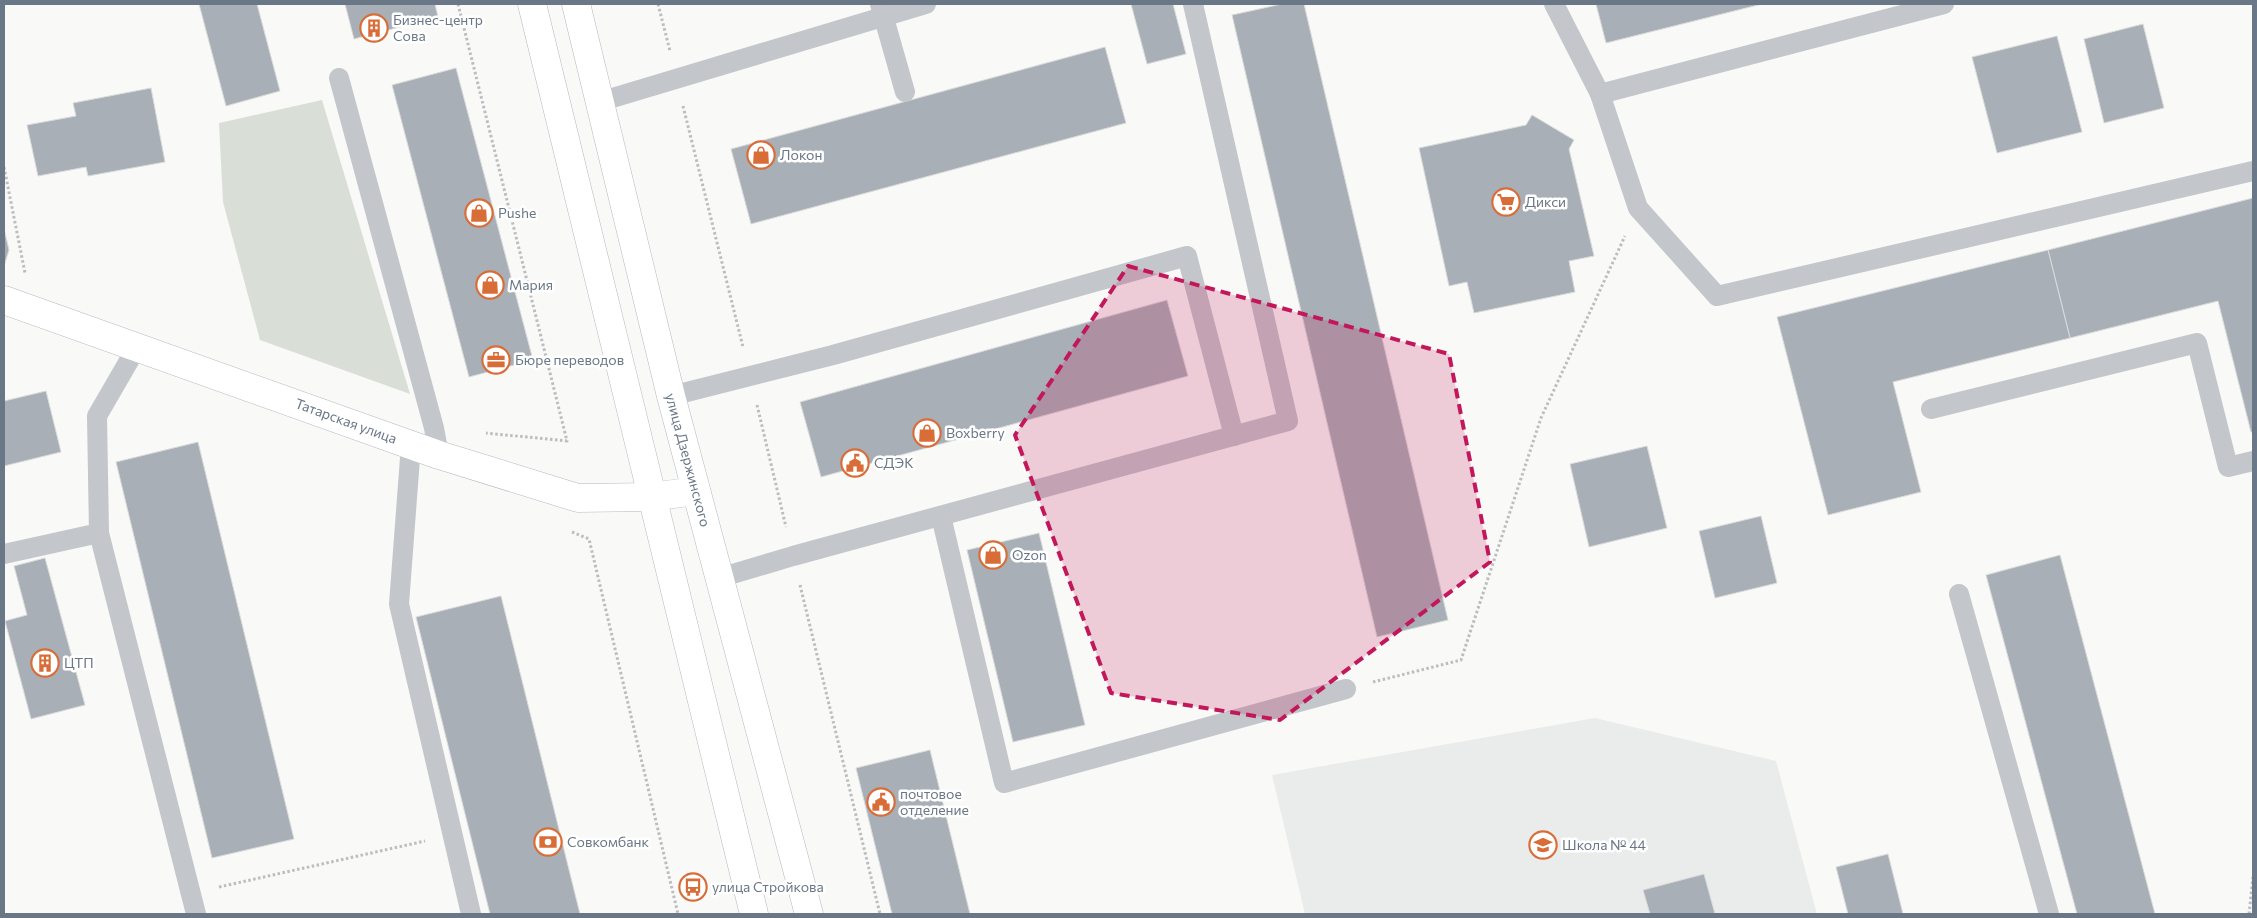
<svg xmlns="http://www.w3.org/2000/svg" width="2257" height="918" viewBox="0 0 2257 918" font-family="Commissioner,sans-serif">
<rect width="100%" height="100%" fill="#f9f9f7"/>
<polygon fill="#eaebeb" points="1595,718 1776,761 1817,914 1305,914 1272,775"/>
<polygon fill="#d9ded7" points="322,100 410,394 260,340 223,202 219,123"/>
<g fill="#a8afb6" stroke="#dbdbda">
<polygon points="199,4 257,4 280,91 226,106"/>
<polygon points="345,4 435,4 438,17 354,39"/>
<polygon points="1131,4 1173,4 1186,54 1147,64"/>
<polygon points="1282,4 1304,4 1448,620 1377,637 1232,15"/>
<polygon points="1596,4 1762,4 1606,43"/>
<polygon points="2143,24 2164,108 2104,123 2084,39"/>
<polygon points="2057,36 2082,132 1997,153 1972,57"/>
<polygon points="1105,47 1126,123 751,224 731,149"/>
<polygon points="456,68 533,360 469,377 392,85"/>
<polygon points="151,88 165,162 88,176 86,167 38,176 27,125 76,116 73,103"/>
<polygon points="1532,115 1574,140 1569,149 1594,256 1569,261 1575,292 1474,313 1467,282 1449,286 1419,148 1526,125"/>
<polygon points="2253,198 2253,432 2251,432 2218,301 2070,338 2048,250"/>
<polygon points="4,229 9,250 4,266"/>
<polygon points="2048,250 2070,338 1893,382 1921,492 1828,515 1777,317"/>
<polygon points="1167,300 1188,376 821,477 800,402"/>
<polygon points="46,391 61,452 4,466 4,401"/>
<polygon points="198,442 294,839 212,858 116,462"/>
<polygon points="1647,446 1667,528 1589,547 1570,464"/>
<polygon points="1761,516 1777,583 1715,598 1699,531"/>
<polygon points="1039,533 1085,725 1013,742 967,550"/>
<polygon points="2060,555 2155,914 2077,914 1986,575"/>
<polygon points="45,558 85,705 31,719 5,621 27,615 14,566"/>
<polygon points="501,596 580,914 490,914 416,617"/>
<polygon points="930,750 970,914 892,914 856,768"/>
<polygon points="1888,854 1903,914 1848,914 1836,867"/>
<polygon points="1704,874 1715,914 1650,914 1643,890"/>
</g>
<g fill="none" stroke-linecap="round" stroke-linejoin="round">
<g stroke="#b5babf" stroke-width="29">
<g id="secondary">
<polyline points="532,4 754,914"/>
<polyline points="576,4 671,396 809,914"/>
<polyline points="4,300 439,455 578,498 651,497 696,491"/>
</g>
</g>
<g stroke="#bbbdc0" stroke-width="3" stroke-dasharray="2.5 2.5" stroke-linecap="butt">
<polyline points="458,4 567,441 486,433"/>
<polyline points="658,4 670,51"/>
<polyline points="683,106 743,347"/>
<polyline points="4,167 25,273"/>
<polyline points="757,405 786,527"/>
<polyline points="572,532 589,539 678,914"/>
<polyline points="800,585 880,914"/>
<polyline points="1373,682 1461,660 1541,418 1625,236"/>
<polyline points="219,887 425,841"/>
<polyline points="2249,914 2253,877"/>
</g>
<g stroke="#c3c6ca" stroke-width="20">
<polyline points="880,4 905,92"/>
<polyline points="1554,4 1600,94 1638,208 1717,296 2253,171"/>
<polyline points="339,78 434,428 439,455"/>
<polyline points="1600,94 1944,4"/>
<polyline points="599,102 926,4"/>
<polyline points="671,396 833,355 1187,256 1234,436"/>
<polyline points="1931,409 2197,343 2228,467 2253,461"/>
<polyline points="411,445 399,604 471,914"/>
<polyline points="941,516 1004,783 1346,689"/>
<polyline points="99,533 196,914"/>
<polyline points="4,554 99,533 97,416 137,347"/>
<polyline points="719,578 793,556 1288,421 1193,4"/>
<polyline points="1959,594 2049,914"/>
</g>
<use href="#secondary" stroke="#fff" stroke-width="28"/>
</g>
<path fill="#c2185b" fill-opacity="0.2" stroke="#c2185b" stroke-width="4" stroke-dasharray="10 6" stroke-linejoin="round" d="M1128 266 1449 354 1490 562 1280 720 1111 693 1015 435Z"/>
<defs>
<g id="building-ring" transform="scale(1.4375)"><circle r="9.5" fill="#fff" stroke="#d96d38" stroke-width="1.5"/><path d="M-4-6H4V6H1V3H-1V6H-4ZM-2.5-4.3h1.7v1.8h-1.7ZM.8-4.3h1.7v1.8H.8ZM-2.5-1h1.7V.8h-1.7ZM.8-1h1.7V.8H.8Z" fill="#d96d38"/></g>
<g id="shop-ring" transform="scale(1.4375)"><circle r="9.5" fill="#fff" stroke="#d96d38" stroke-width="1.5"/><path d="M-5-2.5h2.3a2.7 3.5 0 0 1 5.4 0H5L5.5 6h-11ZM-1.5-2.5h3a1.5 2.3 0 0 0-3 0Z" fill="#d96d38"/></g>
<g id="supermarket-ring" transform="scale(1.4375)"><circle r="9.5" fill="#fff" stroke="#d96d38" stroke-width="1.5"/><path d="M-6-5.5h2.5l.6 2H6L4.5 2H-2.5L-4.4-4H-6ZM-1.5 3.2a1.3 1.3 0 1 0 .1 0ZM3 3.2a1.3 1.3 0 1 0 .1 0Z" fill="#d96d38"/></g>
<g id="office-ring" transform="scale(1.4375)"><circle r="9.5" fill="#fff" stroke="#d96d38" stroke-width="1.5"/><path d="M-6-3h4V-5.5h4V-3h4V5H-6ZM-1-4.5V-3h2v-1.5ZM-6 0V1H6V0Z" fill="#d96d38"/></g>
<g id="civic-ring" transform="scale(1.4375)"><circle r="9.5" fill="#fff" stroke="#d96d38" stroke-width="1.5"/><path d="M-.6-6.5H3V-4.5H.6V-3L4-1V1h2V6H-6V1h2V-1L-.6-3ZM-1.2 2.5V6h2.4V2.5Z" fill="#d96d38"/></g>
<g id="bank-ring" transform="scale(1.4375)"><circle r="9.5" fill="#fff" stroke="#d96d38" stroke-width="1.5"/><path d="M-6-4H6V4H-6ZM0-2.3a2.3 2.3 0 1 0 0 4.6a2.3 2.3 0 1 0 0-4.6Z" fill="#d96d38"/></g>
<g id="school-ring" transform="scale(1.4375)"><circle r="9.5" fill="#fff" stroke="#d96d38" stroke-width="1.5"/><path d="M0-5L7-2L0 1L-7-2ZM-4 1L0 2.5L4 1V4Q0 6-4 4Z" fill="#d96d38"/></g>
<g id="bus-ring" transform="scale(1.4375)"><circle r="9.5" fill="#fff" stroke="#d96d38" stroke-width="1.5"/><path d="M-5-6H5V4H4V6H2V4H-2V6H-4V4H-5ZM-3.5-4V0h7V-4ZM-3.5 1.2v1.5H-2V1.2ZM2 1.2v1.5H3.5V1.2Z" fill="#d96d38"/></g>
</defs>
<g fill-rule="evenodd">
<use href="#building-ring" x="374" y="28"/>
<use href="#shop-ring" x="761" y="155"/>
<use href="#supermarket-ring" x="1506" y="202"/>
<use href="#shop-ring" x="479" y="213"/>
<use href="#shop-ring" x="490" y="285"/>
<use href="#office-ring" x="496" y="360"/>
<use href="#shop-ring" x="927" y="433"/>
<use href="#civic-ring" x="855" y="463"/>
<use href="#shop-ring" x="993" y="555"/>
<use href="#building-ring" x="45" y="663"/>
<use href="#civic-ring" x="881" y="802"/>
<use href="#bank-ring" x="548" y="842"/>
<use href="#school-ring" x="1543" y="845"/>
<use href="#bus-ring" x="693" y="887"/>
</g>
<g text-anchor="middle" stroke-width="5" stroke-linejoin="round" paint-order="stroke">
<g font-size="14" fill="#6a7786" stroke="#fff" text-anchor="start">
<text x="393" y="25">Бизнес-центр<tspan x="393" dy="16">Сова</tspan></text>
<text x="780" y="160">Локон</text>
<text x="1525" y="207">Дикси</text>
<text x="498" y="218">Pushe</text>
<text x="509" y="290">Мария</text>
<text x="515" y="365">Бюре переводов</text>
<text x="946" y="438">Boxberry</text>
<text x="874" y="468">СДЭК</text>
<text x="1012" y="560">Ozon</text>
<text x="64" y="668">ЦТП</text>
<text x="900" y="799">почтовое<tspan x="900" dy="16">отделение</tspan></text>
<text x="567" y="847">Совкомбанк</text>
<text x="1562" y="850">Школа № 44</text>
<text x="712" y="892">улица Стройкова</text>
</g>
<g font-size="14" fill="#6a7786" stroke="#fff">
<text transform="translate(346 421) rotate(20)" y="5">Татарская улица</text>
<text transform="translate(688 460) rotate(75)" y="5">улица Дзержинского</text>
</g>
</g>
<rect width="2257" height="918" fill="none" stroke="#6a7786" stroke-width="10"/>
</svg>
